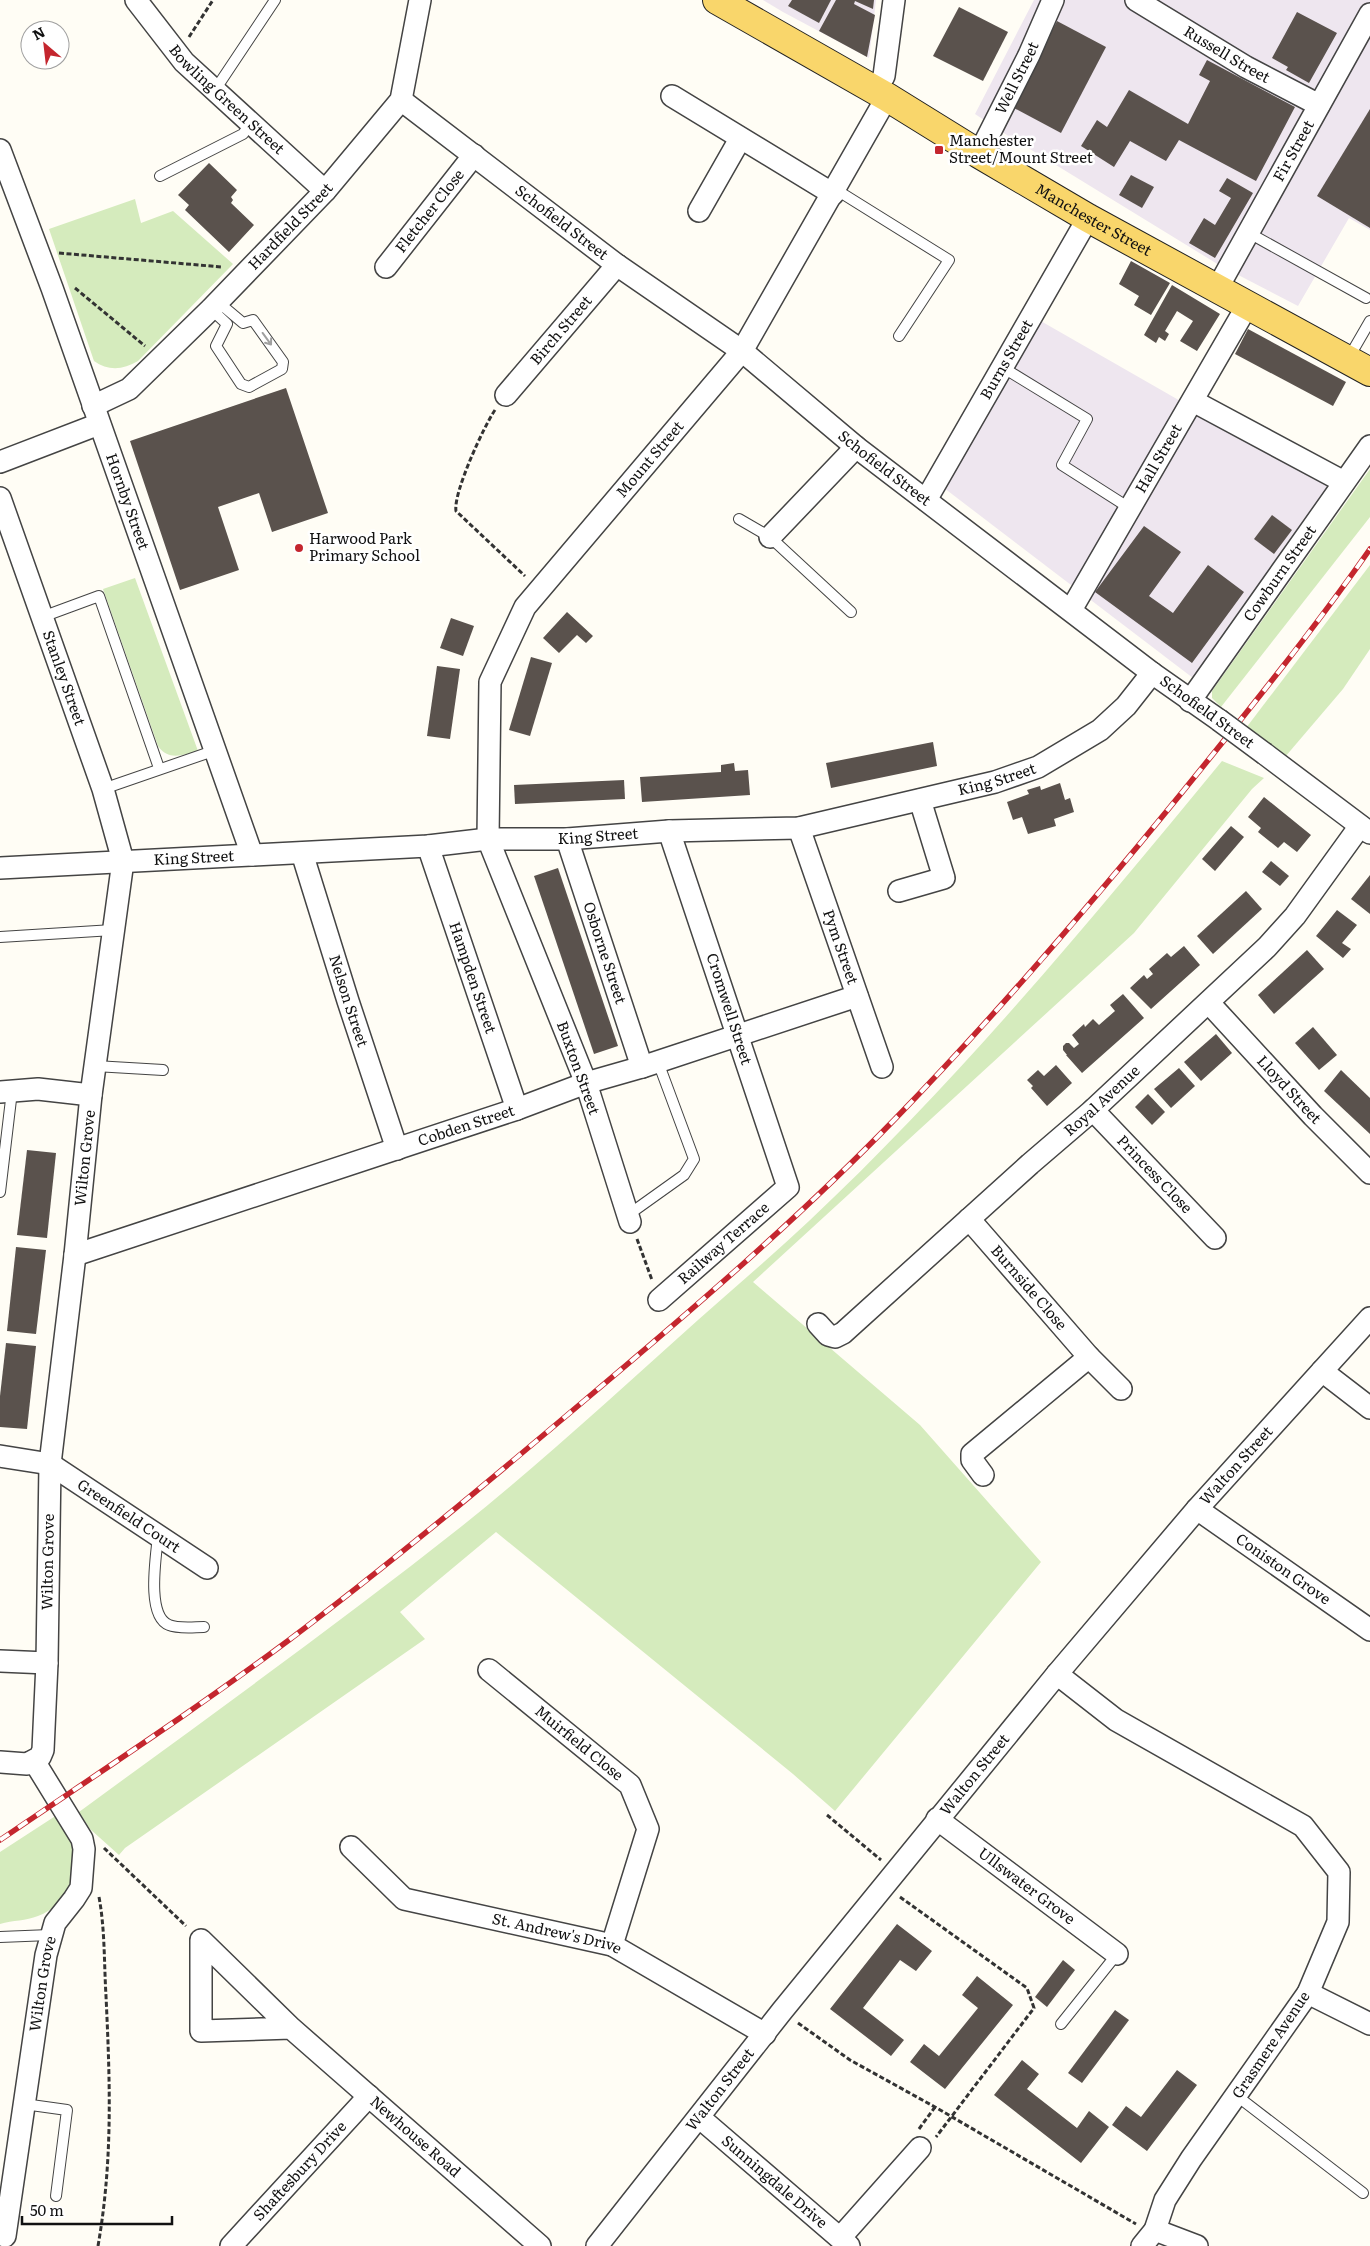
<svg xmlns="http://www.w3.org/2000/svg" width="1370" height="2246" viewBox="0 0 1370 2246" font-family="Literata,serif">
<rect width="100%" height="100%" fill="#fffdf5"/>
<g fill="#eee6ef">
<polygon points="763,0 876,0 869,58 783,12"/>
<polygon points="1034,0 1370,0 1370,230 1349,218 1298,306 1219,265 1002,132 975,114"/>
<polygon points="1039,320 1334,489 1193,678 944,488"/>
</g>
<g fill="#d5ebbd">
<path d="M135 199 141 223 173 211 233 264 138 361C123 370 108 371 94 361L49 229Z"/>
<polygon points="1370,469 1370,517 1221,707 1212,698 1212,691"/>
<polygon points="1370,565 1370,649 1343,689 1285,757 1246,728"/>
<path d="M135 578 198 751C183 755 168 761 158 746L103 589Z"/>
<path d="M1222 761 1264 778 1252 789 1134 933 753 1282 920 1425 1041 1562 835 1811 793 1774 496 1532 400 1612 425 1639 125 1848 119 1855 90 1829 79 1812C207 1718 337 1625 462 1526 543 1461 620 1390 698 1320 735 1287 773 1255 809 1221 960 1079 1091 920 1222 761Z"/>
<path d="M57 1815C61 1822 68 1830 71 1838 82 1867 68 1905 38 1916 26 1921 13 1920 0 1924V1852Z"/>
</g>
<g fill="#5a524d">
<polygon points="792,0 831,0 819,23 788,6"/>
<polygon points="836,0 874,0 873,9 855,1 854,4 875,15 867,57 819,31"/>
<polygon points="959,7 1008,32 983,81 933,56"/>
<polygon points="1297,12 1337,33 1309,83 1286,70 1288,67 1272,58"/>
<polygon points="1057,21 1106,47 1061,133 1012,107"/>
<polygon points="1207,60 1295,107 1256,181 1179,140 1166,161 1130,141 1114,167 1081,146 1097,120 1107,127 1129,90 1188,124 1210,81 1199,75"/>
<polygon points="1370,109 1370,228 1317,196"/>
<polygon points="209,163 237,190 231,197 233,200 231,203 254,225 229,252 185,210 189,205 178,195"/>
<polygon points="1131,175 1154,187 1142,208 1119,195"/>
<polygon points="1227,178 1253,193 1215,258 1189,243 1204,218 1215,225 1231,198 1219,191"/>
<polygon points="1131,261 1170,283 1151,315 1134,305 1139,296 1119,284"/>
<polygon points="1172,285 1220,314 1197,351 1180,341 1193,321 1177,311 1165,331 1169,334 1165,341 1159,337 1156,343 1144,335"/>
<polygon points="1248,329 1346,382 1333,406 1235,354"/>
<polygon points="286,388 328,513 272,532 259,493 218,507 239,570 180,590 130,441"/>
<polygon points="1272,515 1292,530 1274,554 1254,539"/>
<polygon points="1144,526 1181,552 1149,596 1173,613 1208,565 1244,592 1192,663 1095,592"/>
<polygon points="567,612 593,636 586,643 577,635 559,653 543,638"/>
<polygon points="451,618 474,626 463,656 440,648"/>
<polygon points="531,657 552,663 530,736 509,730"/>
<polygon points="437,666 460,669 450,739 427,736"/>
<polygon points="933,742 937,766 831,788 826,763"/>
<polygon points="734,763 735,771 748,770 750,795 642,802 640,777 721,772 721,765"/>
<polygon points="624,780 625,799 515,804 514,785"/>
<polygon points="1060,783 1065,800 1070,798 1074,812 1054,819 1056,826 1028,834 1022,817 1013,820 1007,802 1029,794 1027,790 1040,786 1041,790"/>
<polygon points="1264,797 1311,835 1297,852 1284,842 1278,848 1258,832 1261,828 1248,817"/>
<polygon points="1231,826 1244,837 1215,871 1202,859"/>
<polygon points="1271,861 1289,876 1280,886 1262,872"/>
<polygon points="558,868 618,1046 594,1054 534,876"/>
<polygon points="1370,875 1370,914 1351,899"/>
<polygon points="1246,891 1262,909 1213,954 1197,936"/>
<polygon points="1337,910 1357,925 1342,943 1351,949 1343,958 1316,936"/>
<polygon points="1184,946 1200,965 1151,1009 1130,988 1144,975 1147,979 1153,974 1149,969 1167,953 1171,957"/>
<polygon points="1307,950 1324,969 1274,1014 1258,995"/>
<polygon points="1123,994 1144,1018 1082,1073 1066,1055 1067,1055 1063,1050 1063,1046 1066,1043 1069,1043 1074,1048 1079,1044 1072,1035 1084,1024 1085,1027 1093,1019 1099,1025 1115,1011 1110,1005"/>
<polygon points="1313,1027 1337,1055 1319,1070 1295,1043"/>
<polygon points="1216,1034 1232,1053 1201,1081 1184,1062"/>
<polygon points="1056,1065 1072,1083 1047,1106 1031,1088 1033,1086 1027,1080 1038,1070 1044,1076"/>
<polygon points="1179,1068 1195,1086 1171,1108 1154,1089"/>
<polygon points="1341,1070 1370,1098 1370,1134 1324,1091"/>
<polygon points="1148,1094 1165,1112 1152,1125 1135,1107"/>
<polygon points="27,1150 56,1153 47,1238 17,1235"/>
<polygon points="16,1247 46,1250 36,1334 7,1331"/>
<polygon points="6,1343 36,1346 27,1429 0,1427 0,1396"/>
<polygon points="897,1924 932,1951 916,1971 900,1960 863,2008 904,2040 891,2056 830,2009"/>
<polygon points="1063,1960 1075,1970 1047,2007 1035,1997"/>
<polygon points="977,1976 1013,2005 945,2089 910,2062 924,2044 939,2056 978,2008 962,1995"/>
<polygon points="1115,2010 1129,2020 1082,2083 1068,2073"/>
<polygon points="1022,2060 1039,2074 1027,2089 1077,2128 1089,2111 1109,2127 1081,2163 994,2095"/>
<polygon points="1177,2070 1197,2085 1147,2151 1112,2125 1126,2106 1141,2117"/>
</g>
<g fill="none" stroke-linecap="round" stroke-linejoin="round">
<g stroke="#444" stroke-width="12">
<g id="lane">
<polyline points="215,90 275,0"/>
<polyline points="160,176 243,134 251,123"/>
<polyline points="835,189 949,260 899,336"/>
<polyline points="1249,233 1366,298"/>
<polyline points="211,309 227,324 216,346 241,384 249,387 282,369 283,362 253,320 243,323 218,302"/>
<polyline points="1348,359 1370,321"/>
<polyline points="1002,367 1087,419 1062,465 1131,509"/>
<polyline points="739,519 770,537 851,612"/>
<polyline points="42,617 99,596 159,768"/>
<polyline points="103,789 216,750"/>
<polyline points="0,937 113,930"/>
<polyline points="95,1066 163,1070"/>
<polyline points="0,1192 12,1091"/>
<polyline points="628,1215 684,1175 694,1159 658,1062"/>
<path d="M158 1536C156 1557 146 1616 169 1625 178 1629 194 1627 204 1627"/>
<polyline points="0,1937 50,1935"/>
<polyline points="1061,2024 1117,1954"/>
<polyline points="1237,2096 1363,2193"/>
<polyline points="24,2104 67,2110 56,2196"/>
</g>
</g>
<g stroke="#444" stroke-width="24">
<g id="street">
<path id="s1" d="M136 0 184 62 325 191"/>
<path id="s2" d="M1136 0 1246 67 1319 105"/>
<polyline points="875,90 884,76 894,0"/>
<polyline points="672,96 833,194"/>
<path id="s3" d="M401 100 617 265 742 351 856 447 1152 673 1219 720"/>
<path id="s4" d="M0 150 52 288 252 855"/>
<path id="s5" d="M979 154 1029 55 1053 0"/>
<polyline points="699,211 740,139"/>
<path id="s6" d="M386 267 474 155"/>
<path id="s7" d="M1217 289 1370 14"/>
<path id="s8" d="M506 395 617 265"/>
<polyline points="1193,401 1344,482"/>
<path id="s9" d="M93 406 129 389 211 309 325 191 401 100 420 0"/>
<polyline points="0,462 99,424"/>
<path id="s10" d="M0 498 103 789 123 861 91 1095 75 1255 50 1464 47 1663 43 1750 40 1757 27 1764 0 1762"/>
<path id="s11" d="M926 500 1088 218"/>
<polyline points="770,537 856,447"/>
<path id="s12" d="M1071 610 1247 306"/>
<path id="s13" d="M1190 701 1370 446"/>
<polyline points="1265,754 1370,833"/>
<path id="s14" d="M799 828 882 1067"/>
<path id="s15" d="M567 839 642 1067"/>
<path id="s16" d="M428 846 517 1109"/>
<path id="s17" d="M302 853 348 1001 397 1149"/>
<path id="s18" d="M0 868 428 846 488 839H567L669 831 799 828 995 782 1038 767 1100 730 1126 706 1152 673"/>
<polyline points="899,891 944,878 920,800"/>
<path id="s19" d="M1209 1003 1313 1116 1370 1173"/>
<polyline points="0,1092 38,1089 91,1095"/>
<path id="s20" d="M1093 1110 1215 1238"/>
<path id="s21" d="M969 1219 1089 1357 1121 1389"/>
<path id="s22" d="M630 1222 586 1083 488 839 490 682 525 607 742 351 887 97"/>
<path id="s23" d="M75 1255 517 1109 586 1083 642 1067 857 996"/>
<path id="s24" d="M659 1300 788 1187 669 831"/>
<path id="s25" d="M818 1324 828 1335 835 1337 843 1333 1030 1164 1093 1110 1267 947 1295 916 1360 826"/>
<polyline points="1322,1371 1370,1408"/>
<path id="s26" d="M0 1456 50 1464 207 1568"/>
<polyline points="983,1475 972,1460 972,1454 1089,1357"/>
<path id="s27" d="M1197 1509 1370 1630"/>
<polyline points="0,1661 47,1663"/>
<path id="s28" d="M489 1670 630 1785 648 1829 612 1945"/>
<polyline points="1057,1674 1116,1720 1303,1826 1339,1872 1338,1922 1308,1993 1191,2159 1165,2200 1155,2230 1142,2246"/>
<path id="s29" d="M937 1819 1117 1954"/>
<path id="s30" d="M351 1847 404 1899 612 1945 765 2034"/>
<polyline points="1308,1993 1370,2024"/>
<path id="s31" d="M291 2028 201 2031V1940L291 2028 540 2246"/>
<path id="s32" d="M700 2118 849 2246"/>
<polyline points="1155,2230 1197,2246"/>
<path id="s33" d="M5 2236 46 1955 55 1923 74 1899 81 1888 84 1849 82 1839 34 1761"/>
<polyline points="840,2238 920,2148"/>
<path id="s34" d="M231 2246 369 2096"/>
<path id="s35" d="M597 2246 782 2011 1057 1674 1197 1509 1370 1318"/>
</g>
</g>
<g stroke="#222" stroke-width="30">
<g id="primary">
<path id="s36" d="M717 0 887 97 979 154 1088 218 1370 372"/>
</g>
</g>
<g stroke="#333" stroke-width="3" stroke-dasharray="5 2.5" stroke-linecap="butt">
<polyline points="189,37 213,0"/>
<polyline points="59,253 222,267"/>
<polyline points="75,288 145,346"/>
<path d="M495 410C484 426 453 493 456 511L525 576"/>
<polyline points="637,1239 652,1280"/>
<polyline points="827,1815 881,1860"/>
<polyline points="104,1848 186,1926"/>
<polyline points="900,1897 1027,1988 1034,2008 936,2137"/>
<polyline points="798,2023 850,2060 935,2107 1136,2224"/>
<polyline points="919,2129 935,2107"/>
<path d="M98 2246C113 2160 110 2082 106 1996 104 1963 105 1929 99 1897"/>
</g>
<use href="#lane" stroke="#fff" stroke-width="10"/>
<use href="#street" stroke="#fff" stroke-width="21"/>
<use href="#primary" stroke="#f9d66b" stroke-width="28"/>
<g stroke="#c4262e" stroke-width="5.5">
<path id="rail" d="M0 1840C97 1774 195 1710 289 1640 391 1563 488 1482 585 1400 692 1310 798 1219 895 1119 997 1014 1092 903 1184 790 1248 711 1312 632 1370 549"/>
</g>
<use href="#rail" stroke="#fff" stroke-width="4" stroke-dasharray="11" stroke-linecap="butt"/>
<g stroke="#444" stroke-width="24" stroke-linecap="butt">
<polyline id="street-bridge" points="1219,720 1265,754"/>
</g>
<use href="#street-bridge" stroke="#fff" stroke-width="21"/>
</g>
<defs><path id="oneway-shaft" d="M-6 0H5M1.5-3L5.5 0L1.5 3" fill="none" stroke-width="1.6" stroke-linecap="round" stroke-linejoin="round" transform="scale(1.25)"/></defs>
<use stroke="#a0a0a0" href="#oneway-shaft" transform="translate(267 339) rotate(54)"/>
<g fill="#c4262e" stroke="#fff" stroke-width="2">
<rect x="934" y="145" width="10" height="10" rx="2.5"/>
<circle cx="299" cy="548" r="5"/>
</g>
<g text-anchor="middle" stroke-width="5" stroke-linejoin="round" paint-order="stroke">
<g font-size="15" fill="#111" stroke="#fff">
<text dy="5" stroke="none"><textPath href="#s2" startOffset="106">Russell Street</textPath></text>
<text dy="5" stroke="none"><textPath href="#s5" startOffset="85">Well Street</textPath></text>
<text dy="5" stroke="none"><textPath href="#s1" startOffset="135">Bowling Green Street</textPath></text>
<text dy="5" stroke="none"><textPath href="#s7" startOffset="158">Fir Street</textPath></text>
<text dy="5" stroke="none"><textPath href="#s6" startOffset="71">Fletcher Close</textPath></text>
<text dy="5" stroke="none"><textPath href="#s36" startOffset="436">Manchester Street</textPath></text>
<text dy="5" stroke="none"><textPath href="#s3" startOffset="202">Schofield Street</textPath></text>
<text dy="5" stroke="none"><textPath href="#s9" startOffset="269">Hardfield Street</textPath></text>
<text dy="5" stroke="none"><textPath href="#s8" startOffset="85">Birch Street</textPath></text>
<text dy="5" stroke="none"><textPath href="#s11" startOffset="162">Burns Street</textPath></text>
<text dy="5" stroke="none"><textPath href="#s22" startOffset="842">Mount Street</textPath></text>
<text dy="5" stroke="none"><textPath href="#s12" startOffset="175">Hall Street</textPath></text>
<text dy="5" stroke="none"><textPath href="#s3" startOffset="608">Schofield Street</textPath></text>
<text dy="5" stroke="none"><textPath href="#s4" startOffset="374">Hornby Street</textPath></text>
<text dy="5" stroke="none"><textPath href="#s13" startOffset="156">Cowburn Street</textPath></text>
<text dy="5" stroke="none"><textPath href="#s10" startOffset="191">Stanley Street</textPath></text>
<text transform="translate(1207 712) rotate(36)" y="5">Schofield Street</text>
<text dy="5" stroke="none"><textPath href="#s18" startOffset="1004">King Street</textPath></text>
<text dy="5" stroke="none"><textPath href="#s18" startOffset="599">King Street</textPath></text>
<text dy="5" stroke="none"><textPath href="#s18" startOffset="194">King Street</textPath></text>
<text dy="5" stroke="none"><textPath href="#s14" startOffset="126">Pym Street</textPath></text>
<text dy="5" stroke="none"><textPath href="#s15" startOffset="120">Osborne Street</textPath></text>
<text dy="5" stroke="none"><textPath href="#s16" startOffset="139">Hampden Street</textPath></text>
<text dy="5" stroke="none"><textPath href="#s17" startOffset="155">Nelson Street</textPath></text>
<text transform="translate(729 1009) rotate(72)" y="5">Cromwell Street</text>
<text transform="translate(578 1068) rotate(70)" y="5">Buxton Street</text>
<text dy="5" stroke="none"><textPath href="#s19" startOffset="118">Lloyd Street</textPath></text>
<text dy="5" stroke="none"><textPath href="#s25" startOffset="379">Royal Avenue</textPath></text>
<text dy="5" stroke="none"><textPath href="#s23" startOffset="412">Cobden Street</textPath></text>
<text transform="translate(85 1158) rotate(-84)" y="5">Wilton Grove</text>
<text dy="5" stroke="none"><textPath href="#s20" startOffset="89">Princess Close</textPath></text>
<text dy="5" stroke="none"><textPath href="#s24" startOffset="86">Railway Terrace</textPath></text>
<text dy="5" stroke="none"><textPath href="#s21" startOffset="91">Burnside Close</textPath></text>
<text dy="5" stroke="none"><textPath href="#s35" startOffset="1009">Walton Street</textPath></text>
<text dy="5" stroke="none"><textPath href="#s26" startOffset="145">Greenfield Court</textPath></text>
<text transform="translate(48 1562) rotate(-89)" y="5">Wilton Grove</text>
<text dy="5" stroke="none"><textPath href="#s27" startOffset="105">Coniston Grove</textPath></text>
<text dy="5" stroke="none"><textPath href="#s28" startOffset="116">Muirfield Close</textPath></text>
<text dy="5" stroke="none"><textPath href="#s35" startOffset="604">Walton Street</textPath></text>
<text dy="5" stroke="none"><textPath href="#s29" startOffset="112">Ullswater Grove</textPath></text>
<text dy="5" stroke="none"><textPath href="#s30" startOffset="231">St. Andrew's Drive</textPath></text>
<text dy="5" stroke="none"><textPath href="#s33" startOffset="255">Wilton Grove</textPath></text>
<text transform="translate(1271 2045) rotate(-56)" y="5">Grasmere Avenue</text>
<text dy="5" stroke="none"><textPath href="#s35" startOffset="199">Walton Street</textPath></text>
<text dy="5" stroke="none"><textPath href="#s31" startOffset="472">Newhouse Road</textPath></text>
<text dy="5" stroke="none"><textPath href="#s34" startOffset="102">Shaftesbury Drive</textPath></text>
<text dy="5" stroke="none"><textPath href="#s32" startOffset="98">Sunningdale Drive</textPath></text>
</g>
<g font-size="15" fill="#111" stroke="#fff" text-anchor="start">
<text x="949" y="146">Manchester<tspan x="949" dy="17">Street/Mount Street</tspan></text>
<text x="309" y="544">Harwood Park<tspan x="309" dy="17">Primary School</tspan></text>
</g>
</g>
<g transform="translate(45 45) rotate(332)"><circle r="24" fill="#ffffff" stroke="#a0a0a0"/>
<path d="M0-4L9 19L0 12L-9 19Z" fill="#c4262e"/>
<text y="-8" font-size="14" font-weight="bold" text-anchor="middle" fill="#111111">N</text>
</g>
<path d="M22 2216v8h150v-8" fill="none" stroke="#111111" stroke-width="2.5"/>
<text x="30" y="2216" font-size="15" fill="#111111" stroke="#ffffff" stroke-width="4" paint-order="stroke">50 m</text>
</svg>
